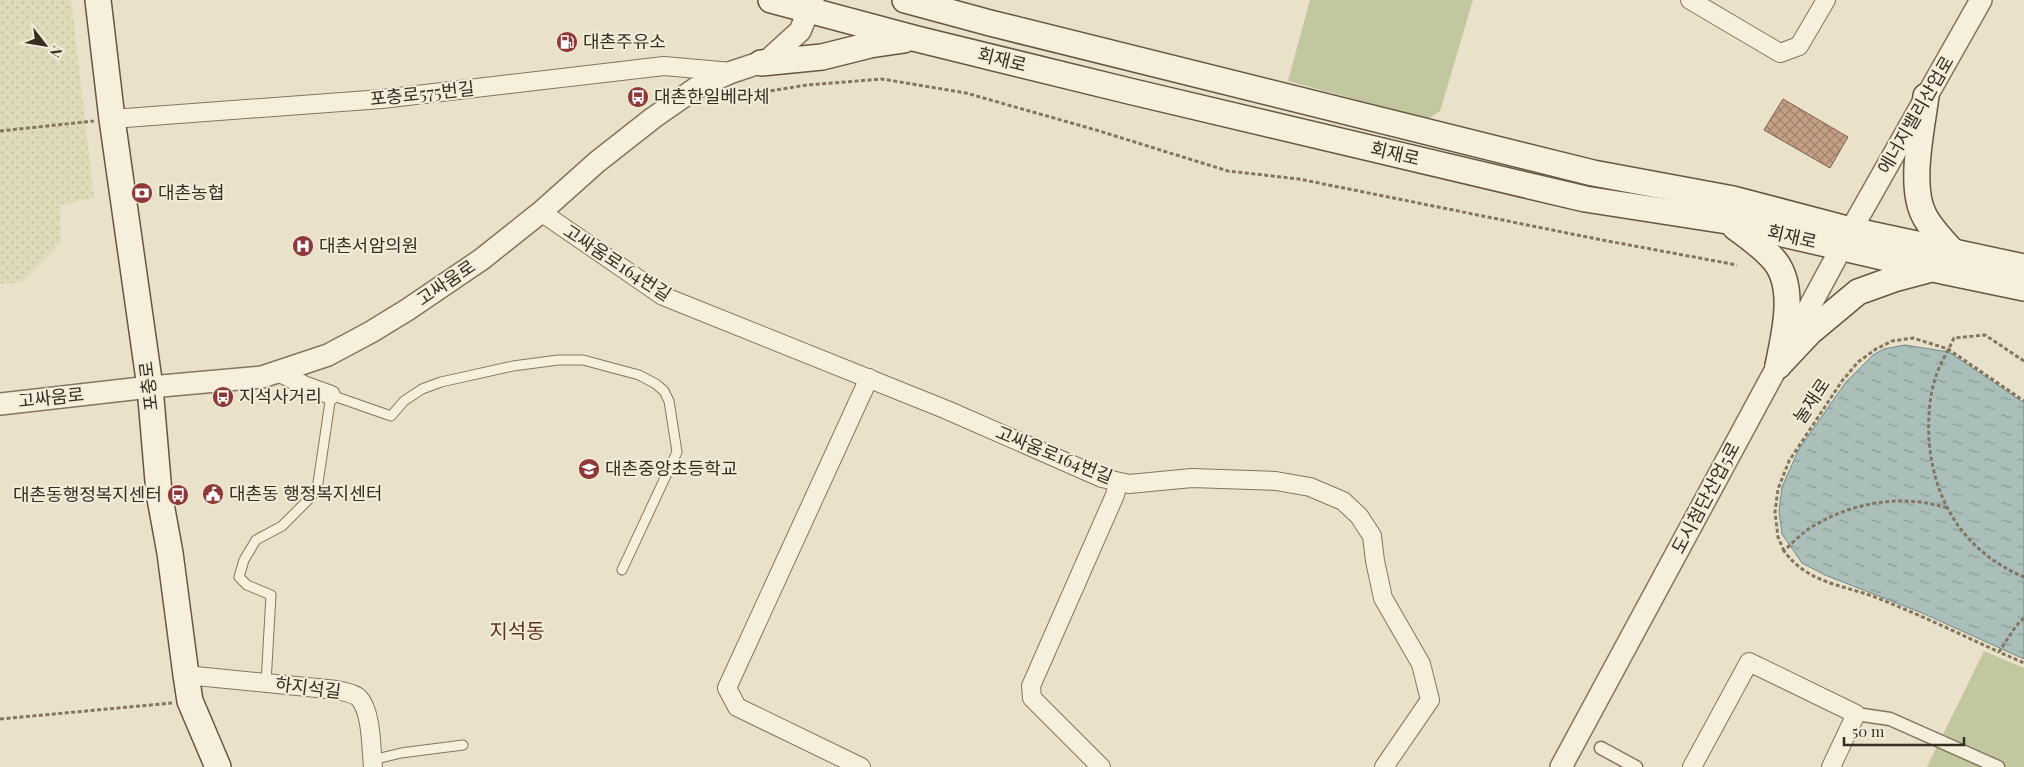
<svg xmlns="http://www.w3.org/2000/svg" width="2024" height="767" viewBox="0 0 2024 767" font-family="'Playfair Display','Noto Sans KR',serif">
<defs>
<pattern id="farmland-dots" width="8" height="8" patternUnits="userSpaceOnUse" patternTransform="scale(1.25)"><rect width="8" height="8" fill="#dfdab8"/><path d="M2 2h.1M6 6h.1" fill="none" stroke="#c0bb9e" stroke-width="1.8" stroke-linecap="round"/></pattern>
<pattern id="water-ripples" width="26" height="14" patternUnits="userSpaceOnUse" patternTransform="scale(1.25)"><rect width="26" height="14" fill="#aabfb9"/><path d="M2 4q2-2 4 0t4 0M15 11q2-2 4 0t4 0" fill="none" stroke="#8b9c96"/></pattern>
<pattern id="building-cross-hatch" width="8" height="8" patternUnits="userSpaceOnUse" patternTransform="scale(1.25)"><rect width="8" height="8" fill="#c4a084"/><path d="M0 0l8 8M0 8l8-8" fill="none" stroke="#a0836c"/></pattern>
</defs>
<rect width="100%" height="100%" fill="#eae1ca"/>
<polygon fill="url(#farmland-dots)" points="0,0 71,0 94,198 60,205 61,242 21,282 0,284"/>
<g fill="#c2c79f">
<polygon points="1310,0 1473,0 1440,111 1428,119 1288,81"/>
<polygon points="1984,651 2024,668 2024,767 1927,767"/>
</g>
<polygon fill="url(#water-ripples)" stroke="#718d87" points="1905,345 1949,352 2024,403 2024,659 1922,613 1825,575 1802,563 1782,534 1779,511 1782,487 1799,449 1846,382 1873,355 1884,349"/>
<polygon fill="url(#building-cross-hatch)" stroke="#826149" points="1783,99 1848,137 1830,168 1764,130"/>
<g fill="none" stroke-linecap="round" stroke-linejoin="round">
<g stroke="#857560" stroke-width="11">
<g id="service">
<polyline points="266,683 271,595 247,585 239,577 244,560 256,540 282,526 307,501 315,492 318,483 331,395 391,416 404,401 422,389 441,382 513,366 558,360 583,360 639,375 656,384 664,391 669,401 677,452 622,570"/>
<polyline points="372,760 401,753 463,745"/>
</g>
</g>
<g stroke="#857560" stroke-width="15">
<g id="pedestrian">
<polyline points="1856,714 1890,719 1998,767"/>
<polyline points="1601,748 1636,767"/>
</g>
</g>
<g stroke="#857560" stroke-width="20">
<g id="minor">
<polyline points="1690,0 1780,53 1799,46 1826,0"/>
<polyline points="112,119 382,99 664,66 732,72"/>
<polyline points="541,212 663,296 947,410 1102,478 1129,484 1192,478 1276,481 1310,487 1343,501 1359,516 1372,536 1375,561 1383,598 1421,664 1430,700 1384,767"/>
<polyline points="278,372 306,386 331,395"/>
<path d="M186 675 337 690C344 692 354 693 359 698 372 712 371 749 373 767"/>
<polyline points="861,767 737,707 727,688 869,378"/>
<polyline points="1101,767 1032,698 1031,686 1115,495 1118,482"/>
<polyline points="1692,767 1749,662 1856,714 1831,767"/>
</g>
</g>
<g stroke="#857560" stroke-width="24">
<g id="tertiary">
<polyline points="0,404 150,387 262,377 328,355 371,332 407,310 482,259 541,212 597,162 653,118 696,88 732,72 768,60 800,31 813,0"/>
<polyline points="1561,767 1851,230 1981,0"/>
</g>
</g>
<g stroke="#675643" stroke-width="28">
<g id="secondary">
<polyline points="98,0 112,119 150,387 159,493 170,553 186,675 190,701 218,767"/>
<polyline points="771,0 917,39 1129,91 1585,199 1727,221 1947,272 2024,288"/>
<polyline points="905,0 990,23 1593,173 1733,199 1851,230 2024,267"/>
<polyline points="761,63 822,57 870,45 904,40"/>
<path d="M1926 96C1922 128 1908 188 1925 217 1932 230 1944 242 1954 253"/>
<path d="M1735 227C1749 237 1763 247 1774 260 1797 287 1784 335 1778 366"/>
<polyline points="1778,366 1810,332 1858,292 1894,279 1928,270"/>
</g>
</g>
<g stroke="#857560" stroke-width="3" stroke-dasharray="4 2.5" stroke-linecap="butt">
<polyline points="732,92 751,94 807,85 882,79 966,93 1096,130 1228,171 1299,179 1597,239 1737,265"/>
<polyline points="0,131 94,121"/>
<path d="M2024 361 1985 335 1954 338C1948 351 1939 365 1935 379 1929 398 1928 420 1929 440 1934 503 1965 552 2024 577"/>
<path d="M1947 508C1900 493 1848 503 1807 530 1799 536 1791 544 1784 551 1808 584 1845 585 1880 599 1920 615 1960 634 1999 652"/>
<polyline points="1784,551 1778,537 1775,512 1778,489 1789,461 1842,381 1858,362 1876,349 1892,341 1913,338 1948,349 2024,401"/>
<polyline points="2024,618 2016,626 1999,652 2024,663"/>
<polyline points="0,719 172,703"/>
</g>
<use href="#service" stroke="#f6efdc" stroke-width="9"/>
<use href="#pedestrian" stroke="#f6efdc" stroke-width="12"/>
<use href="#minor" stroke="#f6efdc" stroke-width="18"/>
<use href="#tertiary" stroke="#f6efdc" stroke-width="21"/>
<use href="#secondary" stroke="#f6efdc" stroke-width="25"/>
</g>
<defs>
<g id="fuel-disc" transform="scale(1.125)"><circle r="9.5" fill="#8e3837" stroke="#f2ecd9"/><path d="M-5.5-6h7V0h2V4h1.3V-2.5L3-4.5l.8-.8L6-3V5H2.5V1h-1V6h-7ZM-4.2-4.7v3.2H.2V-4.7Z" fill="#fff"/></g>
<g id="bus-disc" transform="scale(1.125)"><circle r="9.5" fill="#8e3837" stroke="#f2ecd9"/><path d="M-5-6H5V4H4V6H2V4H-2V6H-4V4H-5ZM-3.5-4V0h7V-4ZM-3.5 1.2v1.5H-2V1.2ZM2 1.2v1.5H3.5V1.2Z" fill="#fff"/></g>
<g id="bank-disc" transform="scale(1.125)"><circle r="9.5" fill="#8e3837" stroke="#f2ecd9"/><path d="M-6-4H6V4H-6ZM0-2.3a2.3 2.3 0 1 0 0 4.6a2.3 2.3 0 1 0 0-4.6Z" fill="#fff"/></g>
<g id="hospital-disc" transform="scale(1.125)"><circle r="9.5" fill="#8e3837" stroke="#f2ecd9"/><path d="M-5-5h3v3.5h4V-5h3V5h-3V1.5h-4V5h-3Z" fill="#fff"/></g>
<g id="school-disc" transform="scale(1.125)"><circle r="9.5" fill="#8e3837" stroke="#f2ecd9"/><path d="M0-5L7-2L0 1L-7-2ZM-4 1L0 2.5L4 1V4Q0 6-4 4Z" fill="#fff"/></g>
<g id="civic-disc" transform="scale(1.125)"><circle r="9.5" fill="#8e3837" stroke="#f2ecd9"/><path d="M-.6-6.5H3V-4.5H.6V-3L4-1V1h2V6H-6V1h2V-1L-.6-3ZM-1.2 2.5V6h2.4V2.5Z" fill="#fff"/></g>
</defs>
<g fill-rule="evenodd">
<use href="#fuel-disc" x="567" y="42"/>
<use href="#bus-disc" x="638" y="97"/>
<use href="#bank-disc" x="142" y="193"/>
<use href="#hospital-disc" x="303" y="246"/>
<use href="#bus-disc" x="223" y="397"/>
<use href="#school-disc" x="589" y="469"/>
<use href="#civic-disc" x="213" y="494"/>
<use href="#bus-disc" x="178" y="495"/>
</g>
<g text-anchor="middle" stroke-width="4" stroke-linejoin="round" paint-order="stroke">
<g font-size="18" fill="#372d22" stroke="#f2ecd9" text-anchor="start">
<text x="583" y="48">대촌주유소</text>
<text x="654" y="103">대촌한일베라체</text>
<text x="158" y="199">대촌농협</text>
<text x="319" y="252">대촌서암의원</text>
<text x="239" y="403">지석사거리</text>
<text x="605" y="475">대촌중앙초등학교</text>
<text x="229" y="500">대촌동 행정복지센터</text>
<text x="162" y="501" text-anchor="end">대촌동행정복지센터</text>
</g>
<g font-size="18" fill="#372d22" stroke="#f2ecd9">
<text transform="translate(1002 60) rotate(14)" y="6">회재로</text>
<text transform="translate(422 94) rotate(-6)" y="6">포충로575번길</text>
<text transform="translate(1916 115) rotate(-60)" y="6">에너지밸리산업로</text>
<text transform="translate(1395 154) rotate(13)" y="6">회재로</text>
<text transform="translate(1792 237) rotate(13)" y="6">회재로</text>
<text transform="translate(617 263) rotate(33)" y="6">고싸움로164번길</text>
<text transform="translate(446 283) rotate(-34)" y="6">고싸움로</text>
<text transform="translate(149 386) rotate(-97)" y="6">포충로</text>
<text transform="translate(51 398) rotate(-6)" y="6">고싸움로</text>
<text transform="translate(1812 401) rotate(-56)" y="6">눌재로</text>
<text transform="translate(1054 455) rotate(22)" y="6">고싸움로164번길</text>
<text transform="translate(1706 498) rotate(-62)" y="6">도시첨단산업5로</text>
<text transform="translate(308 688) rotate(7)" y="6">하지석길</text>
</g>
<g font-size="20" fill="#5f3326" stroke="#f2ecd9">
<text x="517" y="638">지석동</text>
</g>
</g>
<g transform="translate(45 45) rotate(121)" stroke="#f2ecd9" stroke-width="4" paint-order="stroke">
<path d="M0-4L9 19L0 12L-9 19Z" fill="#372d22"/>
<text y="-8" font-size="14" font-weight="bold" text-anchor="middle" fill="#372d22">N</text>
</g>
<path d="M1844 737v8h120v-8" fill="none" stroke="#372d22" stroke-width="2.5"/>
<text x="1852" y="737" font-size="15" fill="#372d22" stroke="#f2ecd9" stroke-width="4" paint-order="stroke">50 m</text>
</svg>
